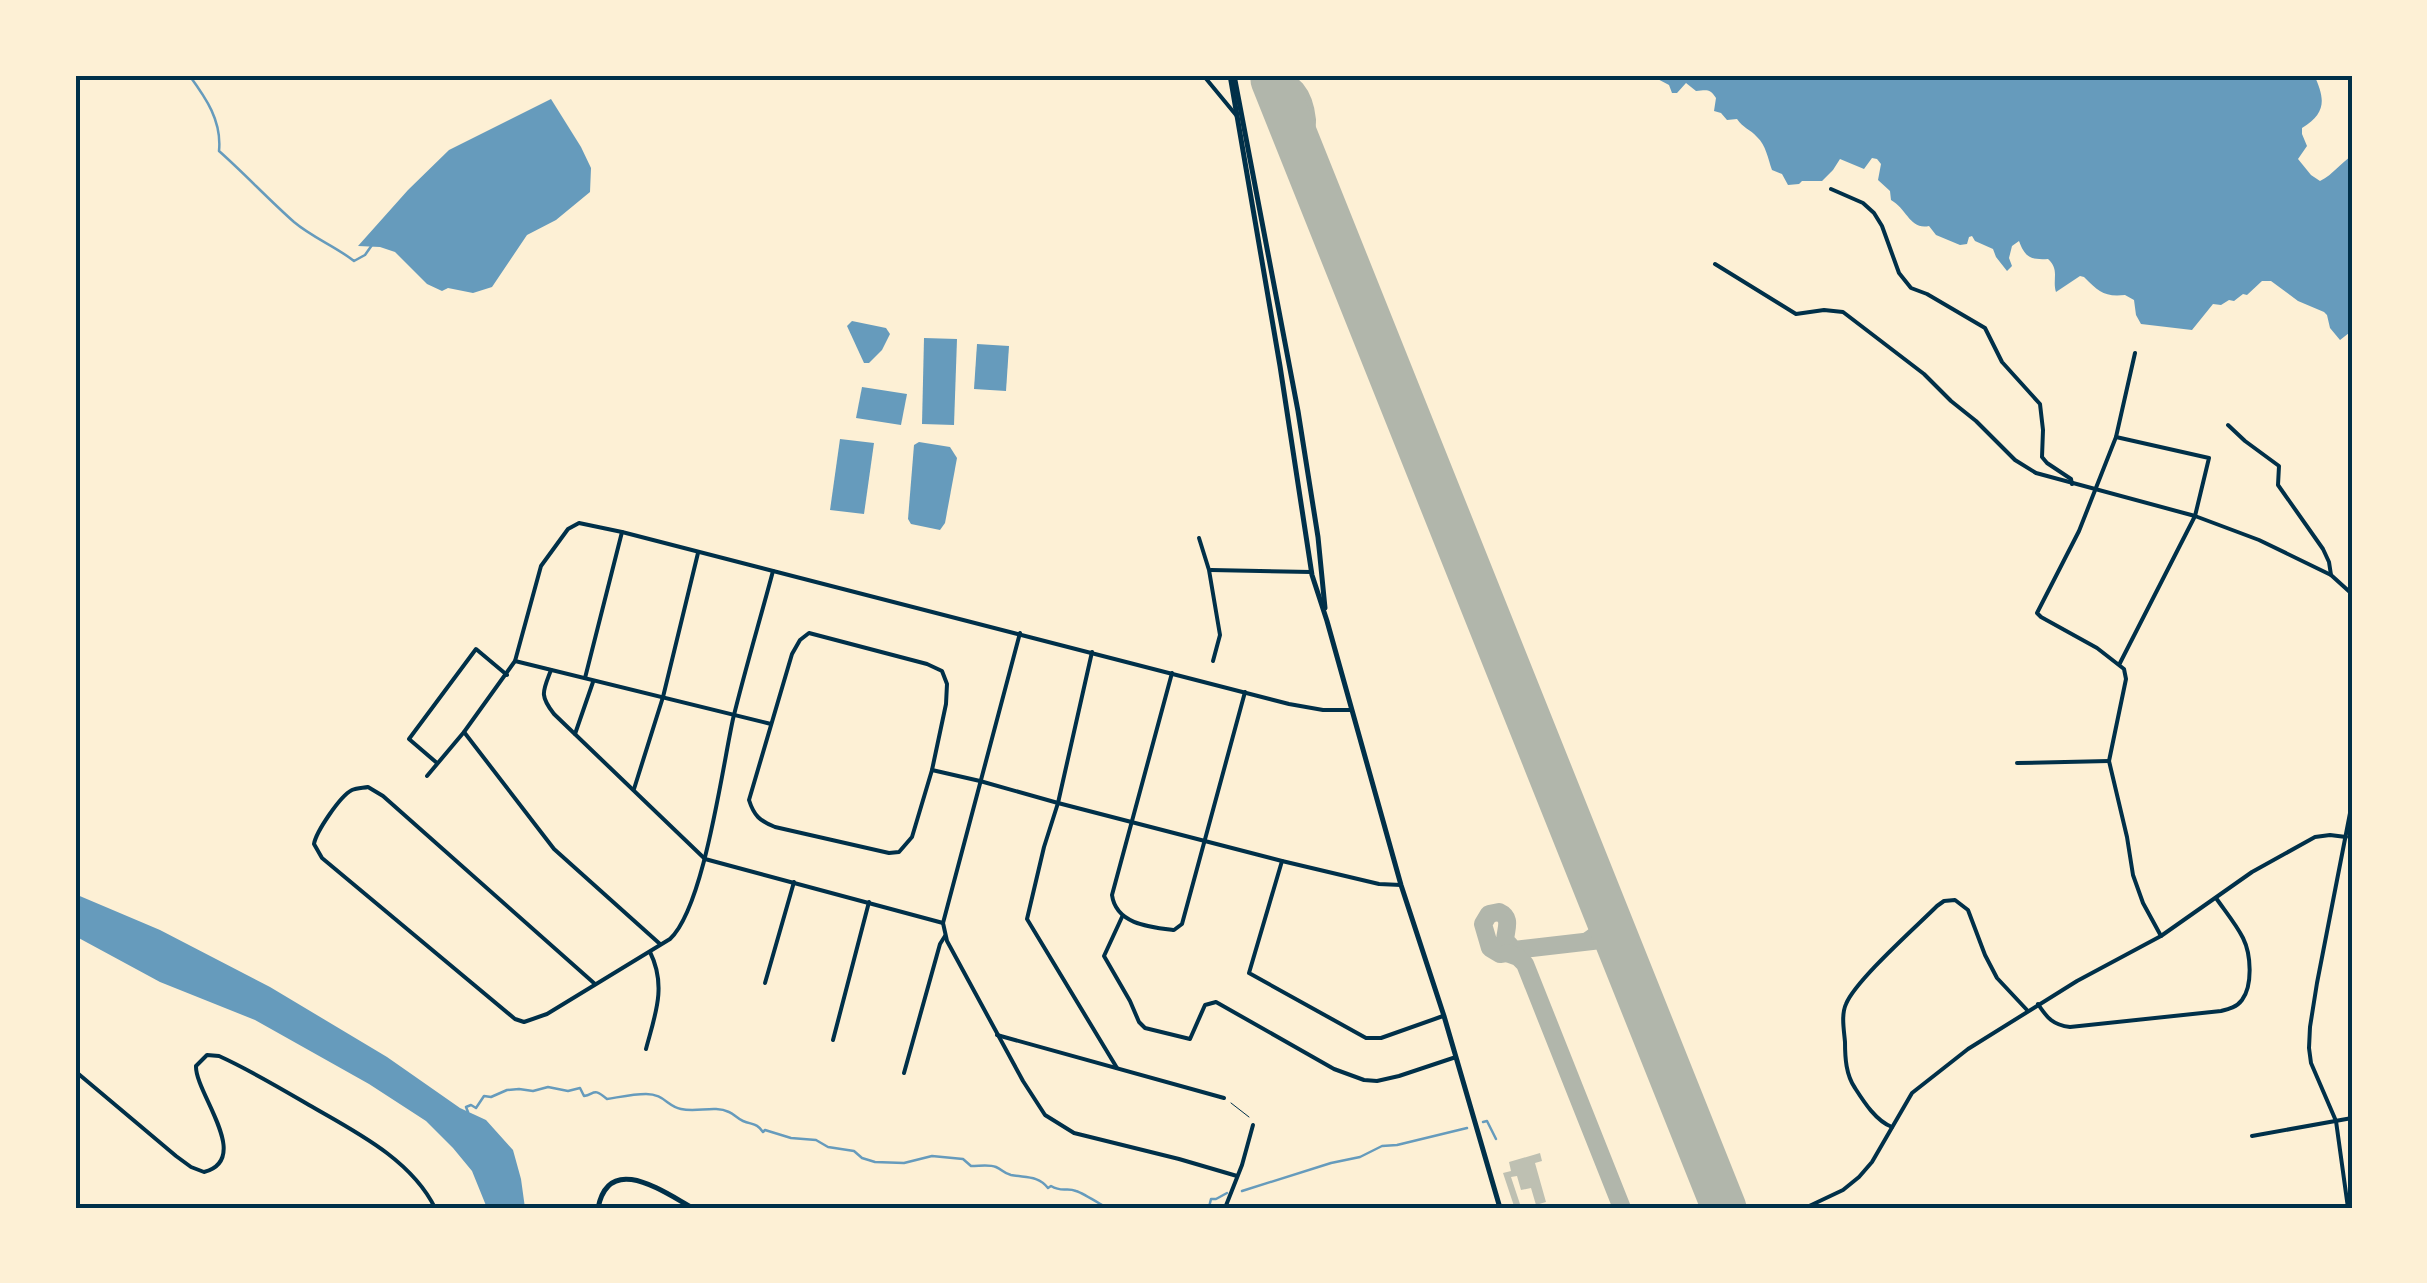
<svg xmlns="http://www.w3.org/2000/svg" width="2427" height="1283" viewBox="0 0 2427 1283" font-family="'Roboto Condensed',sans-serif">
<rect width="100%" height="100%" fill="#fdf0d5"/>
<g fill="#669bbc">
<path d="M1650 75H2314C2325 98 2327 113 2302 128V134L2307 146 2298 159 2311 175 2320 181C2334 174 2340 163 2352 156V334L2349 333 2340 340 2330 328 2327 315 2324 312 2298 301 2271 281H2262L2247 295 2243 294 2234 301 2229 300 2221 305 2213 304 2192 330 2141 324 2136 315 2134 300 2125 295C2104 297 2099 292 2084 277L2080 276 2056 292C2052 279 2060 270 2048 259 2030 260 2025 257 2019 241L2012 246 2009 258 2012 266 2007 271 1996 257 1993 249 1975 241 1972 236 1969 237 1967 244 1960 245 1936 235 1929 226C1910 230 1907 209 1891 200L1890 191 1878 180 1881 164 1877 159 1872 158 1864 169 1840 159 1833 170 1822 181H1802L1799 184 1788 185 1782 174 1772 170C1768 159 1766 145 1757 137 1750 129 1743 128 1737 119L1727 120 1721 113 1714 111 1716 98C1710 88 1706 90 1696 91L1686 83 1677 93H1672L1669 85Z"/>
<polygon points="551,99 581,147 591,168 590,192 556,220 527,235 492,287 473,293 448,288 442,291 427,284 395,252 380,247 358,246 408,190 449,150"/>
<polygon points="852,321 886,328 890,334 882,350 869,363 864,363 847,326"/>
<polygon points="924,338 957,339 954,425 922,424"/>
<polygon points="977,344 1009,346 1006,391 974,389"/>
<polygon points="862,387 907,394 901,425 856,418"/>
<polygon points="840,439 874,443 864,514 830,510"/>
<polygon points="919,442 950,447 957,458 945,523 940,530 911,524 908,519 914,445"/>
<polygon points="75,894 160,930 270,987 387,1057 460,1108 486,1120 513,1150 521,1179 525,1208 487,1208 472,1171 453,1148 426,1121 369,1084 255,1020 160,982 75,936"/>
</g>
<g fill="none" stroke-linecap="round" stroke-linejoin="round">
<g stroke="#669bbc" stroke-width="2.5">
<path d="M189 75C206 98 222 121 219 151 245 174 268 199 294 222 313 238 335 246 354 261L365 255 372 245"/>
<path d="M468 1112 466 1107 471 1105 476 1108 484 1096 491 1097 507 1090 519 1089 533 1091 548 1087 568 1091 580 1088 584 1096C595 1094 593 1087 607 1099 620 1097 633 1094 646 1094 664 1094 667 1106 681 1109 697 1113 714 1105 729 1112 734 1114 738 1119 743 1121 753 1125 757 1123 763 1132L765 1130 791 1138 816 1140 828 1147 854 1151 862 1158 875 1162 904 1163 932 1156 963 1159 971 1166C980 1166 989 1164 996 1167 1003 1170 1003 1173 1011 1175 1025 1178 1038 1175 1048 1188L1051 1186C1063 1193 1066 1187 1076 1191 1083 1193 1100 1204 1107 1208"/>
<polyline points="1483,1122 1487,1121 1496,1139"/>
<polyline points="1242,1191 1331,1163 1360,1157 1382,1146 1397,1145 1467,1128"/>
<polyline points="1202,1208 1209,1207 1211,1199 1216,1199 1227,1193"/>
</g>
<g stroke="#b1b6ab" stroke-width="18">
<path d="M1293 129 1269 101V91C1292 68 1305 100 1307 120 1307 129 1305 137 1305 145 1305 153 1307 161 1309 169"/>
<polyline points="1589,940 1600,932 1606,913"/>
<path d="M1518 951 1500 954 1490 948 1483 924 1489 914 1499 912C1512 918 1506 928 1505 940L1514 950 1601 940 1613 945 1623 956"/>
<polyline points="1507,953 1518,957 1525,964 1622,1208"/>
</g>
<polyline stroke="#b1b6ab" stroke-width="45" points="1273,80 1724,1208"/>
</g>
<polygon fill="#bec0b2" points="1540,1153 1542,1161 1535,1163 1546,1202 1536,1205 1531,1188 1521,1190 1517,1176 1511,1177 1520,1204 1514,1206 1503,1173 1511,1171 1509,1162"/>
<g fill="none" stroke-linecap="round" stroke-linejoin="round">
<polyline stroke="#003049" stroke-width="1" points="1231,1103 1249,1117"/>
<g stroke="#003049" stroke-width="4">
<polyline points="1203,75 1236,115"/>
<polyline points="1831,189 1863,203 1874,213 1882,226 1899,273 1911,288 1927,294 1985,328 2002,362 2040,404 2043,430 2042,457 2047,463 2071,479 2072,484"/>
<polyline points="1715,264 1796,314 1824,310 1843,312 1924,374 1951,401 1976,421 2015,460 2036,473 2195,516 2259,540 2331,575 2352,594"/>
<polyline points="2135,353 2116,437 2079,531 2037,613 2041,617 2097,648 2124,669 2126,679 2109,761 2127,837 2133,875 2143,903 2161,936"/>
<polyline points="2228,425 2245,441 2279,466 2278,485 2323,549 2329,562 2331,575"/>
<polyline points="2116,437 2209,458 2195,516 2120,663"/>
<polyline points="1199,538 1209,570 1220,635 1213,661"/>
<polyline points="1211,570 1311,572"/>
<path d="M809 633 927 664 942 671 947 684 946 704 932 770 912 837 899 852 889 853 775 827C760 821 754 816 749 800L792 654 800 640Z"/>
<polyline points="1020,633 943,923 947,941 1023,1081 1045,1115 1074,1133 1179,1159 1237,1176"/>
<polyline points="1092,652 1058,803 1044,847 1027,919 1117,1068"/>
<polyline points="515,661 771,724"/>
<path d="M551 670C543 691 539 695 554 714L705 859 943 923"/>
<path d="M1172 673 1112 895C1116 924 1149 927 1174 930L1182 924 1245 692"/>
<polyline points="585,678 622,532"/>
<polyline points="464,732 554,849 660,944"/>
<polyline points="575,734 593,682"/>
<polyline points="437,763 409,739 476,649 507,675"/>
<polyline points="2017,763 2109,761"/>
<polyline points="932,770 980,781 1058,803 1282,861 1379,884 1401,885"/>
<polyline points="427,776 464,732 515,661 541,566 568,529 579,523 622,532 1289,704 1323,710 1351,710"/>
<polyline points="634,789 663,697 698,553"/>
<polyline points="1282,861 1249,973 1366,1038 1381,1038 1443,1016"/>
<polyline points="1122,917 1104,956 1130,1001 1139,1022 1145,1028 1190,1039 1205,1005 1216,1002 1334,1069 1364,1080 1377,1081 1399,1076 1456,1057"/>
<polyline points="765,983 794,882"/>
<path d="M595 984 383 796 368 787C363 788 357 788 352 790 340 796 316 832 314 844L322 858 515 1019 524 1022 547 1014 670 939C704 907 722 769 733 719 745 670 760 620 773 571"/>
<path d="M2038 1004C2047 1018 2053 1025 2070 1027L2221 1011C2229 1009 2237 1007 2242 1000 2253 985 2251 954 2243 938 2236 924 2225 911 2216 898"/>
<polyline points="997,1035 1224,1098"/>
<polyline points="833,1040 869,902"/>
<path d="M646 1049C655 1015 667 986 650 952"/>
<path d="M75 1071 176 1156 191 1167 204 1172C253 1159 195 1093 196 1066L207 1055 219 1056C250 1070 280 1088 309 1105 354 1131 411 1159 435 1208"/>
<polyline points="904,1073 940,944 945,936"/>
<path d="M1892 1127C1876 1121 1864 1102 1855 1088 1846 1075 1845 1058 1845 1042 1844 1030 1841 1015 1846 1004 1856 980 1916 927 1937 906L1944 901 1955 900 1968 910 1985 955 1997 978 2027 1010"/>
<polyline points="2252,1136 2352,1118"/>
<polyline points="1225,1208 1242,1165 1253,1125"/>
<polyline points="1805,1208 1843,1190 1859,1177 1872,1162 1912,1093 1968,1049 2077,981 2161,936 2252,872 2315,837 2330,835 2346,837"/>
<polyline points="2348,1208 2336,1121 2311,1063 2309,1048 2310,1027 2317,983 2352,803"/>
</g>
<path stroke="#003049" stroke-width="5" d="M598 1208C609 1152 663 1192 693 1208"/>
<g stroke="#003049" stroke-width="5">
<polyline points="1230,75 1280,366 1312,575 1327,621 1401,885 1444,1016 1500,1208"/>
<polyline points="1234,75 1298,411 1318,537 1325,608"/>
</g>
</g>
<rect width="2427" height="1283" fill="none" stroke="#fdf0d5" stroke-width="155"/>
<rect x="78" y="78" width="2272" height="1128" fill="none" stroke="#003049" stroke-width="4"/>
</svg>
